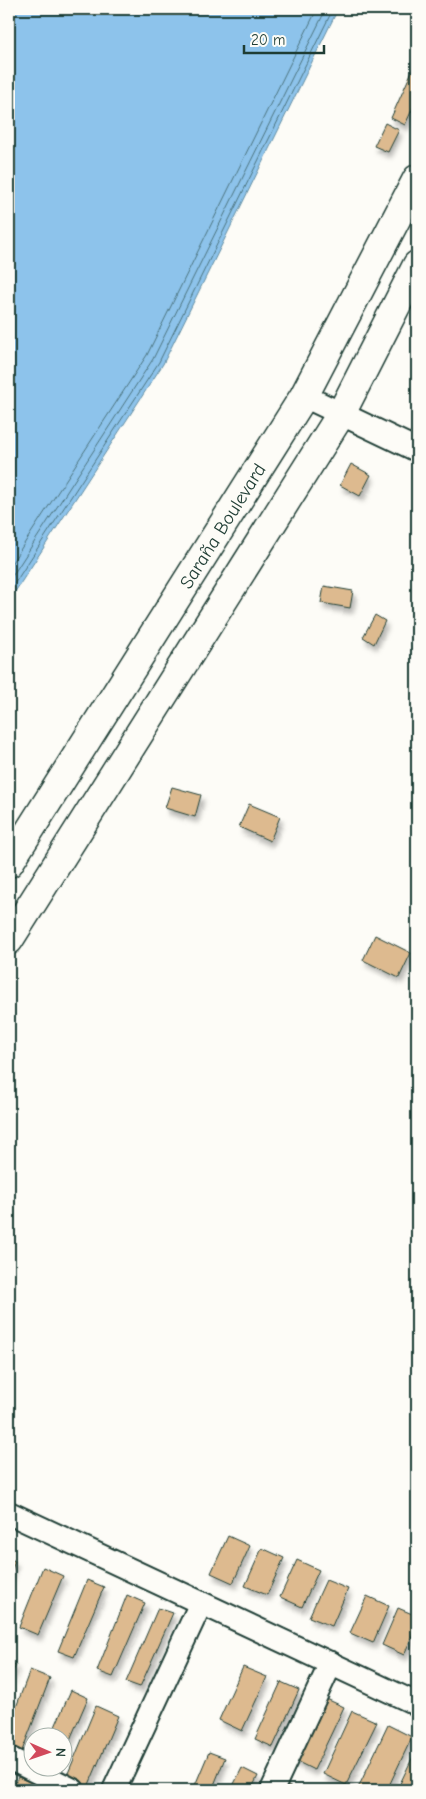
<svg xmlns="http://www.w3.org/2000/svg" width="426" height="1799" viewBox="0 0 426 1799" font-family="'Comic Neue',sans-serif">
<defs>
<filter id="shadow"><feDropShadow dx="3" dy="5.5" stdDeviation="2.5" flood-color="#0004"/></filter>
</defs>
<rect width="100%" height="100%" fill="#fdfcf7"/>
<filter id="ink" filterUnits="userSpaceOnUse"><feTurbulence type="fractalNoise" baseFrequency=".02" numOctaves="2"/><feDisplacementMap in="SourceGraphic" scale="10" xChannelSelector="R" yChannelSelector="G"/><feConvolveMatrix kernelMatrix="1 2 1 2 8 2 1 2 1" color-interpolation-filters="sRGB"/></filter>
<g filter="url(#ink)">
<polygon fill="#8dc3eb" stroke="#618da2" points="9,9 338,9 163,364 9,601"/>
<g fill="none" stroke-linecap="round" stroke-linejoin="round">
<g stroke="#4b737d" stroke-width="1">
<polyline points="9,567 147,355 317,9"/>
<polyline points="9,581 153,359 326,9"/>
<polyline points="9,592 159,362 333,9"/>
</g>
</g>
<g fill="#ddba8f" stroke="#1f3d34" filter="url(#shadow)">
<polygon points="416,62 417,99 405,125 391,118"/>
<polygon points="385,123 399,130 388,152 374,146"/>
<polygon points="351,464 371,475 360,496 340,485"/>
<polygon points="324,586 353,591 350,608 321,603"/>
<polygon points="375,615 385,621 374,644 363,637"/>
<polygon points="172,787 201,795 195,817 165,808"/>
<polygon points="249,804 280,817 270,841 239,827"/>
<polygon points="375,935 411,953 399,978 363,960"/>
<polygon points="228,1536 250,1546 233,1583 211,1573"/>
<polygon points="262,1548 284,1558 267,1595 245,1586"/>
<polygon points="9,1558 15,1561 9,1578"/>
<polygon points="297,1560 319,1570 302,1607 280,1597"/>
<polygon points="43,1567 63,1576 38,1635 19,1627"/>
<polygon points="87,1580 104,1587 74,1657 58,1651"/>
<polygon points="326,1580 348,1589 332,1626 309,1617"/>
<polygon points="127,1595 145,1603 113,1677 97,1671"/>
<polygon points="367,1596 389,1606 373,1643 350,1633"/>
<polygon points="158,1608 173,1613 140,1687 126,1682"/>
<polygon points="398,1608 417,1616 417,1624 404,1655 382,1645"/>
<polygon points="9,1662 16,1665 9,1681"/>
<polygon points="243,1667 267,1677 242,1731 219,1720"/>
<polygon points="30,1670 50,1678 22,1751 9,1746 9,1726"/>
<polygon points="281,1682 299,1690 273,1747 255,1739"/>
<polygon points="71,1690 88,1698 62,1758 62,1736 51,1736"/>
<polygon points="320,1696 344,1707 314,1770 290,1758"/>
<polygon points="96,1706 118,1716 88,1787 66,1778"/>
<polygon points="352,1711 377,1722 346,1785 323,1774"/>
<polygon points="388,1725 412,1737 387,1790 364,1790 358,1788"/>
<polygon points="417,1748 417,1790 397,1790"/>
<polygon points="209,1752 225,1758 212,1790 193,1790"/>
<polygon points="242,1768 258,1776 251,1790 231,1790"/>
<polygon points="18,1777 45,1789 44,1790 12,1790"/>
<polygon points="282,1783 296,1790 279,1790"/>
</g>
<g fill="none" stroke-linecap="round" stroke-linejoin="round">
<g stroke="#1f3d34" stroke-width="26">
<g id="street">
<polyline points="304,396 417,450"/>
<polyline points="9,1513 417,1704"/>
<polyline points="9,1758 73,1790"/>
<polyline points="114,1790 201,1603"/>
<polyline points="272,1790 331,1663"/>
</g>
</g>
<g stroke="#1f3d34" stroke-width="31">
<g id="secondary">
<path id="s1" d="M9 863 304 396 417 179"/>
<polyline points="9,940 341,414 417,265"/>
</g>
</g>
<use href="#street" stroke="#fdfcf7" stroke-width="22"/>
<use href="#secondary" stroke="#fdfcf7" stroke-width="28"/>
</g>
</g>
<g text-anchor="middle" stroke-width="4.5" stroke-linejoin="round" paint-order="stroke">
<g font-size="19" fill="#1f3d34" stroke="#fdfcf7">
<text dy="7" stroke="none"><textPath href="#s1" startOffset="399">Saraña Boulevard</textPath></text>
</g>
</g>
<rect width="426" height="1799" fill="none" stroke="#fdfcf7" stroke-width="30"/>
<rect x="15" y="15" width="396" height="1769" fill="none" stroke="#1f3d34" stroke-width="2" filter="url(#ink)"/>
<g transform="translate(48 1752) rotate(92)"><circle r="24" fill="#fdfcf7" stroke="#a4b0a9"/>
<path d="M0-4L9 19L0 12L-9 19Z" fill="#d1495b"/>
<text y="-8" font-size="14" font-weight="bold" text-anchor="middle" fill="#1f3d34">N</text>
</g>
<path d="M244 45v8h80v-8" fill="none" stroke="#1f3d34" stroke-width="2.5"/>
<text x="251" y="45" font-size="15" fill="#1f3d34" stroke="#fdfcf7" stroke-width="4" paint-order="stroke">20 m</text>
</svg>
